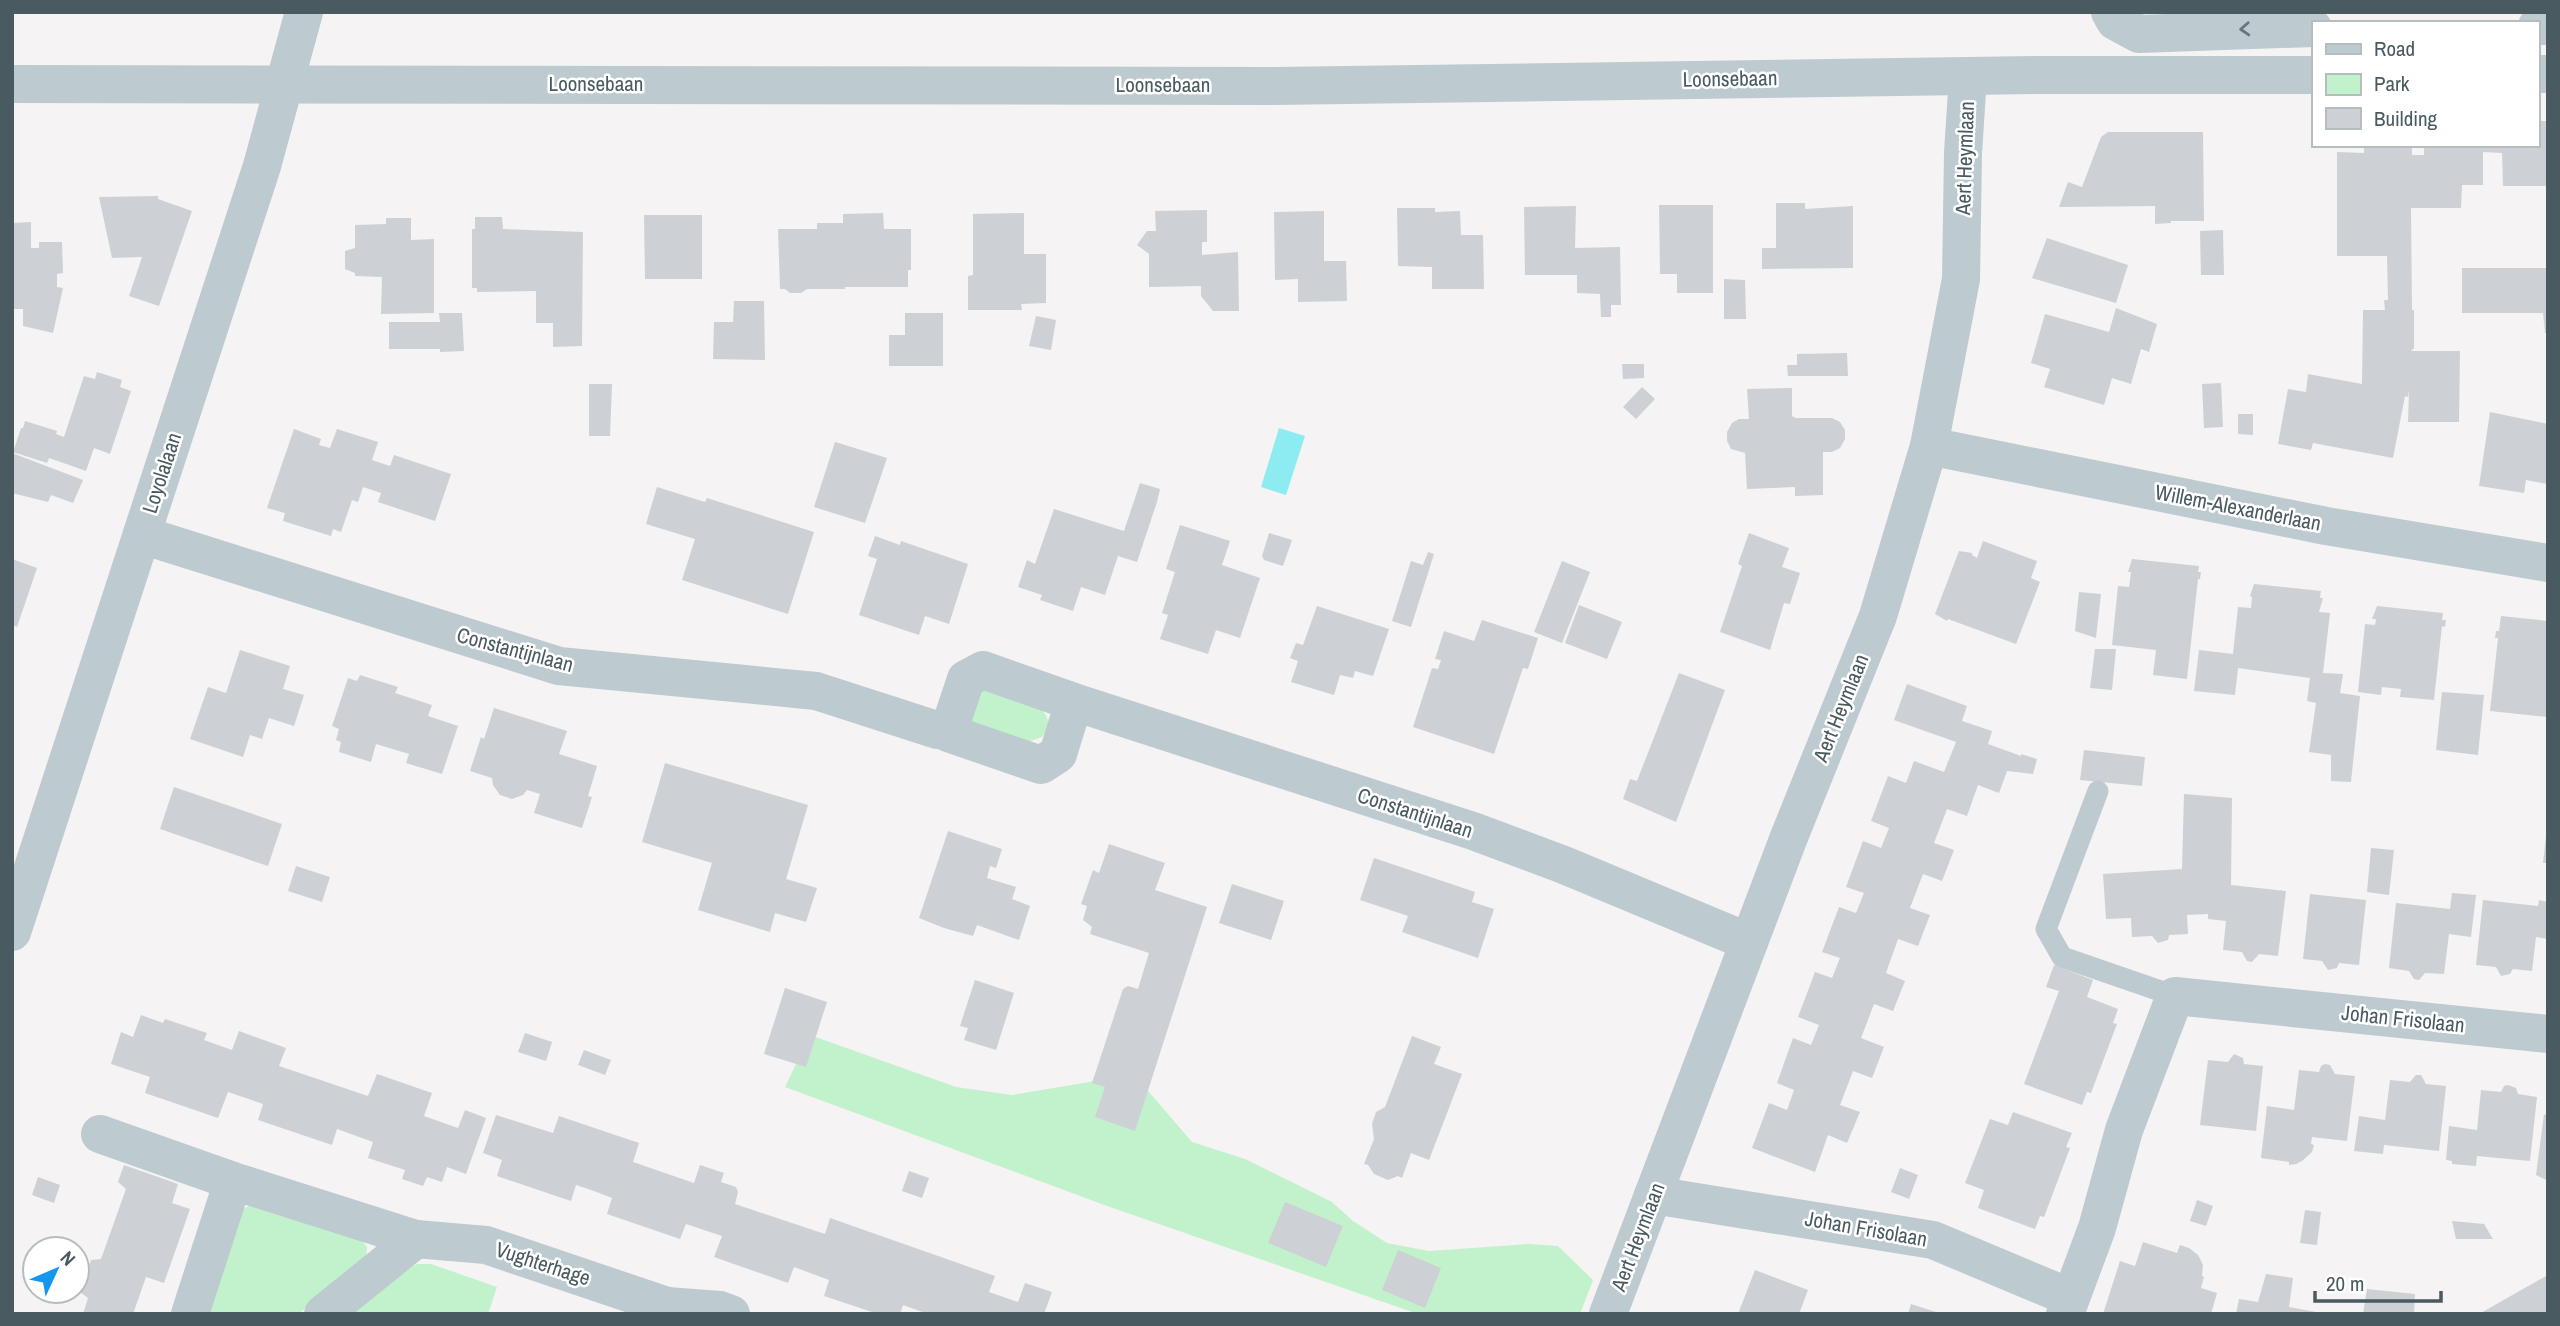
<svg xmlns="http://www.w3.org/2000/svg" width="2560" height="1326" viewBox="0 0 2560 1326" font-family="'Archivo Narrow',sans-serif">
<rect width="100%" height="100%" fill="#f5f3f3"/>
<g fill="#c2f2cc">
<path d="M987 689C1008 696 1067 705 1042 737L1028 742 973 723 965 715 964 697Z"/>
<polygon points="810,1035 956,1087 1012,1095 1090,1082 1120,1070 1143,1085 1192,1142 1245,1159 1332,1202 1353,1221 1387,1243 1429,1251 1529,1244 1558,1246 1593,1280 1580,1314 1418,1314 1110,1207 785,1087"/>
<polygon points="249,1206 360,1239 367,1247 366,1261 298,1314 206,1314 243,1209"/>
<polygon points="418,1264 431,1264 497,1287 488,1314 343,1314 406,1268"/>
</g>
<polygon fill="#8decf1" points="1279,428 1305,436 1286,495 1261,487"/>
<g fill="#cdd1d5">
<polygon points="2537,115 2541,115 2541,121 2548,121 2548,186 2503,186 2502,153 2483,152 2483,185 2462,185 2461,208 2411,208 2412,310 2414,310 2414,348 2411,351 2460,351 2459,422 2408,422 2409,390 2408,397 2405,396 2393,458 2313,443 2311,450 2278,444 2288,389 2306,392 2308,374 2362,384 2363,310 2385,310 2384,300 2388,300 2387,256 2337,256 2337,152 2364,153 2364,145 2412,145 2412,155 2424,155 2424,145 2537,145"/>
<polygon points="2108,132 2203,132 2204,221 2171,221 2171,223 2155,224 2155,206 2059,207 2068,182 2082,187 2101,137"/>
<polygon points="158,196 158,199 192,211 159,306 129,296 142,257 112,258 99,197"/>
<polygon points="1776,203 1805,203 1805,209 1853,206 1853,268 1762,269 1762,248 1776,248"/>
<polygon points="1659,205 1713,205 1713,293 1677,293 1677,274 1660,274"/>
<polygon points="1576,206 1575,248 1620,247 1621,305 1611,305 1611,317 1601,317 1600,294 1577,293 1577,275 1525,275 1524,207"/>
<polygon points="1397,208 1435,208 1435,212 1460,211 1461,235 1483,235 1484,289 1432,289 1432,267 1398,266"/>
<polygon points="1207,210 1207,242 1202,242 1202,255 1238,252 1239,311 1213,311 1201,296 1201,286 1149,287 1149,254 1137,245 1147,231 1156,231 1155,211"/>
<polygon points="1324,211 1324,261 1346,261 1347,301 1298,302 1298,279 1275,280 1274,212"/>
<polygon points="883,213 884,229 911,229 911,270 908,270 908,287 845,287 845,289 807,289 801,293 790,293 785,289 780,289 778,229 817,229 817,223 843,223 843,214"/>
<polygon points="1024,213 1024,254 1046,254 1046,303 1021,304 1022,310 968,310 968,276 973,275 973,214"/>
<polygon points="644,215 702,215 702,279 645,279"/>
<polygon points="475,217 502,217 503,229 583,232 582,346 553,347 553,323 536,323 536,291 477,292 477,288 472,288 472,229 475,229"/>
<polygon points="386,218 411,218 411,240 434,239 434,313 381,314 382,277 355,276 355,273 345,269 345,251 355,248 355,225 386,224"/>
<polygon points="31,222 31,248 39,248 39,242 62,242 63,273 57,274 57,287 63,288 53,333 23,326 23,309 12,309 12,223"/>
<polygon points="2223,230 2224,275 2201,275 2200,231"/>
<polygon points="2047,238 2128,265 2116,303 2032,278"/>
<polygon points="2462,268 2548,268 2548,333 2545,333 2543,313 2462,313"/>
<polygon points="1724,279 1745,280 1746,319 1724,319"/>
<polygon points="734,301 764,301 765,360 713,359 714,322 733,322"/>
<polygon points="2116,308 2157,324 2149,352 2141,349 2131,384 2112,378 2104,405 2044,387 2050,369 2031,363 2045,314 2109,332"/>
<polygon points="439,313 462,313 464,351 440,352 440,349 389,349 389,322 440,322"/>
<polygon points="905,313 943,313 943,366 889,366 889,335 905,335"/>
<polygon points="1036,316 1056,320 1051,350 1029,346"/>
<polygon points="1847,353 1848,376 1788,376 1787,365 1797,365 1797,354"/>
<polygon points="1622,364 1644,364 1644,378 1623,379"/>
<polygon points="97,372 122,380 120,387 131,391 110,454 94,448 86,471 49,458 47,463 13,452 21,428 23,428 25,421 57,431 56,434 64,437 84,376 95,379"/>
<polygon points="2221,383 2223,427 2204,428 2202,384"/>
<polygon points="589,384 612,384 610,436 589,436"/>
<polygon points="1642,387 1655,399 1636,419 1623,407"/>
<polygon points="1792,388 1792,416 1796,418 1832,418 1840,422 1845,430 1845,439 1840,448 1832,452 1823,452 1823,495 1795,496 1795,487 1747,489 1745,453 1731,449 1727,441 1727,432 1732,423 1739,419 1749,419 1747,389"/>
<polygon points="2490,412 2548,424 2547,484 2526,480 2524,493 2479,486"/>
<polygon points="2238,414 2253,414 2253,435 2238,434"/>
<polygon points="294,429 321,439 319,445 330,448 337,429 378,442 372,460 390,466 394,455 451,474 435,521 378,502 381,493 363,487 358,502 352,500 341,532 333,529 331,536 283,521 285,513 267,508"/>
<polygon points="835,442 887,458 865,523 814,507"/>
<polygon points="12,453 83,480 73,503 51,495 48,502 12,493"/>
<polygon points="1140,483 1160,489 1157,502 1137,562 1118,556 1105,595 1081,587 1073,611 1040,600 1042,595 1018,587 1027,560 1035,564 1054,509 1124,531"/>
<polygon points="657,487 705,502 707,498 814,532 788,614 682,580 695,539 646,524"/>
<polygon points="1180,525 1230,541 1222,565 1260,578 1240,638 1216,630 1208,654 1160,639 1168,615 1162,613 1175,572 1166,569"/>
<polygon points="1269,533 1292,540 1283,566 1264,560 1262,556"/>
<polygon points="1749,533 1789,548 1782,567 1800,573 1790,604 1784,603 1770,650 1720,632 1742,566 1738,564"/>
<polygon points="875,536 900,545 901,541 968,564 949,624 925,616 919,635 859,615 877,559 868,556"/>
<polygon points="1983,541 2037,561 2031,578 2040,582 2016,644 1948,619 1947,621 1935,614 1959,551 1972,553 1972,555 1977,558"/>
<polygon points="1428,552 1434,554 1411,627 1392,621 1411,561 1423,565"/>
<polygon points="12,559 37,568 17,627 12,625"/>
<polygon points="2132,559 2199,566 2198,572 2201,572 2200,579 2198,579 2187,679 2153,675 2156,650 2112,645 2118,586 2129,587 2131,572 2128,572"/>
<polygon points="1562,561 1590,572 1562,643 1534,632"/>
<polygon points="2254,584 2321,591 2320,598 2323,598 2319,612 2330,613 2323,673 2343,674 2340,693 2360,696 2351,782 2331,781 2331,755 2309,752 2316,703 2307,701 2310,678 2238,668 2235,695 2194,691 2199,650 2233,654 2238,607 2251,608 2252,597 2250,596"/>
<polygon points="2079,592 2101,594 2096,638 2075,631"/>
<polygon points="1579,605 1622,622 1607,659 1565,643"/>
<polygon points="1317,606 1389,629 1373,676 1355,671 1353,678 1340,675 1334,695 1291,682 1298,661 1290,658 1296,643 1303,645"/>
<polygon points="2377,606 2443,613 2442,620 2446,620 2445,627 2442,626 2434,700 2400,697 2401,689 2382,687 2381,695 2358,692 2365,624 2375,625 2376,619 2372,619"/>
<polygon points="2501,616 2548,621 2548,717 2490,711 2498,638 2495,638 2496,631 2499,631"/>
<polygon points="1482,620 1538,638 1528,669 1523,668 1494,754 1413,727 1432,668 1438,669 1441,660 1435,659 1444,631 1474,641"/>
<polygon points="2095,649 2116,649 2112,690 2090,688"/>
<polygon points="240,650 290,666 283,689 304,695 294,726 269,718 262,739 250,735 243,757 190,739 208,687 226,693"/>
<polygon points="1679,673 1725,690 1676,822 1623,799 1630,779 1637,781"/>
<polygon points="360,675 398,687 395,693 432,705 428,716 458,726 442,774 406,763 409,754 376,744 371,762 339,752 341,742 336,740 339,729 332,726 348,678 357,681"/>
<polygon points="1907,684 1967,706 1962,721 1992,731 1988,744 2021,756 2021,754 2037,759 2033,774 2007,771 1999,793 1978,785 1967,816 1947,809 1934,843 1954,850 1942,881 1923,874 1910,908 1930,915 1918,946 1898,939 1886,973 1905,981 1893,1011 1874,1004 1861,1038 1884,1047 1872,1078 1853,1071 1840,1105 1860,1112 1847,1143 1828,1135 1815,1172 1752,1148 1769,1103 1787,1110 1794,1090 1777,1083 1793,1038 1811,1045 1819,1025 1798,1017 1815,972 1832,978 1840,958 1822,952 1839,907 1856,913 1864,893 1846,887 1863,841 1881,848 1889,828 1871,821 1888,776 1906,783 1914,761 1944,772 1956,742 1894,720"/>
<polygon points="2442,692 2484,695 2478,755 2436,750"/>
<polygon points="494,708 567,731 559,754 597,766 588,796 592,797 582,828 534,813 540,794 527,790 523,795 512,799 500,795 493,785 492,778 470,771 481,737 484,739"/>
<polygon points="2084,750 2145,757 2142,786 2080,780"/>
<polygon points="665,763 808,805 786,879 817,888 806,922 775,913 770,932 698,910 712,863 642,842"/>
<polygon points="174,787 282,824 268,866 160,829"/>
<polygon points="2184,794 2232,798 2231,885 2286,891 2278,956 2259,954 2252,962 2247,961 2242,952 2223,950 2226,921 2208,919 2208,914 2187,915 2188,934 2169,935 2168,940 2158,943 2152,936 2132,937 2131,918 2106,919 2103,874 2182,869"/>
<polygon points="948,831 1002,849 996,868 990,866 987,878 1016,887 1012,899 1030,906 1019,940 977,925 973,936 944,928 919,918"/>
<polygon points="2546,836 2548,836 2548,863 2543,863"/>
<polygon points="1109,844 1165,863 1155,890 1207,907 1135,1131 1095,1117 1105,1087 1092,1083 1123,989 1128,986 1138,989 1149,953 1090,934 1092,927 1083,920 1087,906 1081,904 1093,870 1099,873"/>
<polygon points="2371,848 2394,850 2389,895 2367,892"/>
<polygon points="1374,858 1475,892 1472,902 1494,909 1478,958 1402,932 1408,916 1360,900"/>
<polygon points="296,866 330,877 322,902 288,891"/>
<polygon points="1232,884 1284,901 1271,940 1219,923"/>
<polygon points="2452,893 2476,895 2471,937 2449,934 2444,974 2425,973 2419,980 2414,979 2409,971 2389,968 2396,903 2450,909"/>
<polygon points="2310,894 2366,900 2359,965 2339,963 2337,968 2328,970 2322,961 2303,959"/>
<polygon points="2483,900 2538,906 2539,900 2548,902 2548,939 2536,937 2532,971 2513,969 2510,974 2501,976 2496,967 2476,965"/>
<polygon points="2054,965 2093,980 2087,997 2118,1009 2113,1023 2117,1024 2091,1093 2087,1092 2082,1105 2024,1084 2059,991 2046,987"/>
<polygon points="975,980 1014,993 996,1050 964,1040 968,1028 960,1026"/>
<polygon points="785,988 827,1002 806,1067 764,1054"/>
<polygon points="141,1015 163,1023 165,1019 207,1033 204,1040 232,1050 239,1031 286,1048 279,1066 368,1096 377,1074 432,1093 424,1116 458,1128 465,1110 486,1118 466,1174 447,1167 442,1182 427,1177 423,1186 402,1179 405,1170 368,1158 373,1142 337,1129 332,1145 258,1120 263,1104 228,1092 218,1118 145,1093 150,1077 111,1064 121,1032 133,1037"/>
<polygon points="525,1033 552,1042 546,1061 518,1052"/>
<polygon points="1412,1036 1441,1047 1434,1064 1462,1074 1429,1160 1411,1153 1402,1178 1398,1176 1388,1180 1374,1174 1368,1165 1364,1164 1374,1139 1372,1124 1376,1112 1385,1107"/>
<polygon points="584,1050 611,1060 605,1075 578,1065"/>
<polygon points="2234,1054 2243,1058 2244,1064 2263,1066 2256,1131 2200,1125 2208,1060 2228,1062"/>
<polygon points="2325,1064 2330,1065 2335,1074 2355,1076 2347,1141 2312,1137 2311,1144 2314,1145 2312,1152 2302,1161 2296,1164 2289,1165 2289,1162 2261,1158 2267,1106 2294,1110 2299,1070 2319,1072 2321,1066"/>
<polygon points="2416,1075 2421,1075 2426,1084 2446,1086 2439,1151 2384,1145 2383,1154 2354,1151 2359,1116 2385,1120 2390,1080 2410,1082"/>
<polygon points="2508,1085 2516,1088 2518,1094 2537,1097 2530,1161 2477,1156 2476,1166 2452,1164 2452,1161 2446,1160 2449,1126 2477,1130 2481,1090 2501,1092 2504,1086"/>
<polygon points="2013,1112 2072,1133 2066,1147 2070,1148 2044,1217 2040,1216 2035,1229 1978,1208 1984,1190 1965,1183 1990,1119 2008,1125"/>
<polygon points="2544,1114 2548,1116 2548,1181 2536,1175"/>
<polygon points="496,1115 553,1133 559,1116 639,1143 633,1162 694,1183 700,1165 724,1173 721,1182 736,1187 738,1192 735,1204 825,1234 830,1218 995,1276 989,1292 1018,1302 1025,1283 1052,1292 1044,1314 928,1314 903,1305 900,1314 878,1314 824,1296 829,1280 794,1267 788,1283 714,1257 722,1236 686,1224 680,1239 607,1214 612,1198 594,1191 576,1185 571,1201 497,1176 502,1160 483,1153"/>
<polygon points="124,1165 178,1184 172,1203 190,1209 164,1283 146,1277 133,1314 83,1314 88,1298 80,1292 91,1260 101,1259 126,1189 118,1182"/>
<polygon points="1900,1168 1918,1175 1909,1199 1891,1192"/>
<polygon points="909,1171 929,1178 922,1198 902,1191"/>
<polygon points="38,1177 60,1185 54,1203 32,1195"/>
<polygon points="2197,1200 2213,1206 2206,1226 2190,1221"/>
<polygon points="1285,1202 1343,1226 1326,1267 1268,1243"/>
<polygon points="2305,1210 2321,1212 2317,1245 2300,1243"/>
<polygon points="2452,1221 2484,1224 2493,1239 2456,1239"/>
<polygon points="2143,1242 2177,1253 2180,1245 2189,1248 2198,1255 2203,1265 2202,1276 2204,1277 2201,1288 2217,1293 2211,1314 2103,1314 2120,1261 2135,1266"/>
<polygon points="1398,1250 1441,1268 1425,1308 1382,1290"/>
<polygon points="1755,1270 1808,1290 1799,1314 1738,1314"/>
<polygon points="2266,1274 2293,1278 2289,1307 2327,1314 2236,1314 2239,1299 2258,1302"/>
<polygon points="2548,1275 2548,1314 2479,1314 2523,1289"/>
<polygon points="2367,1289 2415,1294 2414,1314 2363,1314"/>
<polygon points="1911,1304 1939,1313 1939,1314 1908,1314"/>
</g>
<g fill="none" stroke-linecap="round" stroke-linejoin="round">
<polyline stroke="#bdcacf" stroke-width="21" points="2098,791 2046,929 2062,957 2175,996"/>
<g stroke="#bdcacf" stroke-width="38">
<polyline points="2110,12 2115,21 2139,34 2313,28"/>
<polyline points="2537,26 2548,26"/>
<polyline points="2537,74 2548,74"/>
<polyline points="12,84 1274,86 2039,75 2313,75"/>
<polyline points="1929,446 2326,526 2548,563"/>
<polyline points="142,535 559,666 816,691 937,730"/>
<polyline points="1074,702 983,670 966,679 948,733 1041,765 1058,754 1074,702 1473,831 1564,865 1749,942"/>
<polyline points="12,932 262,166 304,12"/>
<polyline points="100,1134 233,1181 416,1239 486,1245 667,1306 668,1314"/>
<polyline points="1653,1195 1933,1240 2069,1297"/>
<polyline points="667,1306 720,1310 731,1314"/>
<polyline points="190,1314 233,1181"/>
<polyline points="323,1314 416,1239"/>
<polyline points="1608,1314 1789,837 1878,616 1929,446 1961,279 1963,153 1968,76"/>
<polyline points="2065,1314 2097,1228 2124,1130 2175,996 2548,1034"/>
</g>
</g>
<defs><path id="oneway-chevron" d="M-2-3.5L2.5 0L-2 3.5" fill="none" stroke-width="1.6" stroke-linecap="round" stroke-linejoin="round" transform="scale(1.75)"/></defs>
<use stroke="#66767c" href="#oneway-chevron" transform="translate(2245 29) rotate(177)"/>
<g text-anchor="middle" stroke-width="5" stroke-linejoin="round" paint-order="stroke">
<g font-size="21" fill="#495a61" stroke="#fff">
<text transform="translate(1730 79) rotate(-1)" y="7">Loonsebaan</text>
<text x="596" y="91">Loonsebaan</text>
<text x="1163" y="92">Loonsebaan</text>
<text transform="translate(1965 158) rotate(-88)" y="7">Aert Heymlaan</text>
<text transform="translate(162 473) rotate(-72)" y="7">Loyolalaan</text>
<text transform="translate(2238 508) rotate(11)" y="7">Willem-Alexanderlaan</text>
<text transform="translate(515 650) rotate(15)" y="7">Constantijnlaan</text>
<text transform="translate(1841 708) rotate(-68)" y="7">Aert Heymlaan</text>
<text transform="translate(1415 813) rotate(18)" y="7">Constantijnlaan</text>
<text transform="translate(2403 1019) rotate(6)" y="7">Johan Frisolaan</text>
<text transform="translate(1866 1229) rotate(10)" y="7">Johan Frisolaan</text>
<text transform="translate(1638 1237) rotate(-69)" y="7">Aert Heymlaan</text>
<text transform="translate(543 1264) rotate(18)" y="7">Vughterhage</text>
</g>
</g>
<rect width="2560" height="1326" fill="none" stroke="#495a61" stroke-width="28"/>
<rect x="2312" y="21" width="228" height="126" fill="#ffffff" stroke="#b6bdc0" stroke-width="2"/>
<rect x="2326" y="44" width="35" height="10" fill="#bdcacf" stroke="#b6bdc0" stroke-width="2"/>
<text x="2374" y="56" font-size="21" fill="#495a61">Road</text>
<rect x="2326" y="74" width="35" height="21" fill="#c2f2cc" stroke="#b6bdc0" stroke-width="2"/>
<text x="2374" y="91" font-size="21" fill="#495a61">Park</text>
<rect x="2326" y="108" width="35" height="21" fill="#cdd1d5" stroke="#b6bdc0" stroke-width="2"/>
<text x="2374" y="126" font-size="21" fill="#495a61">Building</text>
<g transform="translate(56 1270) rotate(46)"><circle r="33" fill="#ffffff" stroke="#b6bdc0" stroke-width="2"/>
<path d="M0-5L12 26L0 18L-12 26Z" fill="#1497ee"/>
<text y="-10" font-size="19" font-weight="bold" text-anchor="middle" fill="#495a61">N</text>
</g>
<path d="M2315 1291v10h126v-10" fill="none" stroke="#495a61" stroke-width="3.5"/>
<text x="2326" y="1291" font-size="21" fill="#495a61" stroke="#ffffff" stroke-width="5" paint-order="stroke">20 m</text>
</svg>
